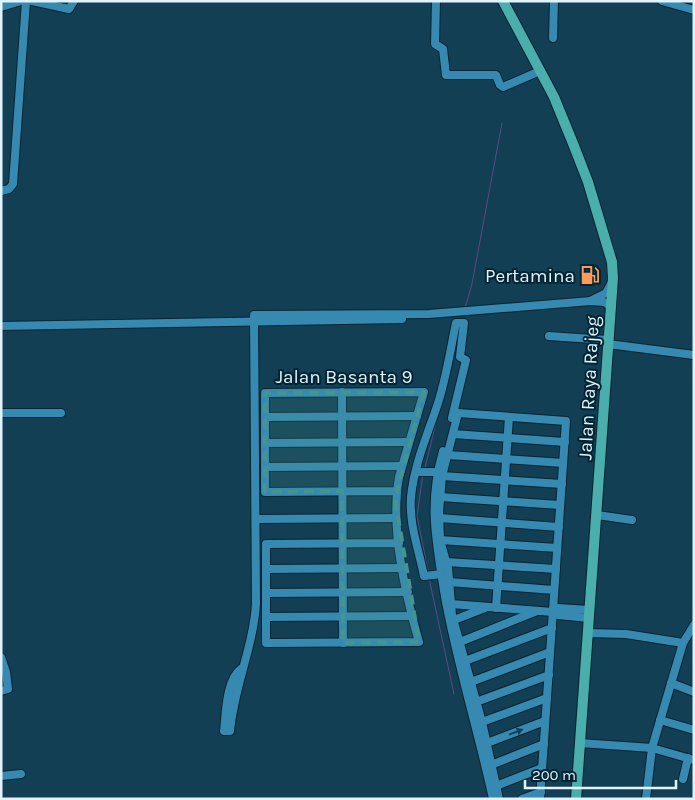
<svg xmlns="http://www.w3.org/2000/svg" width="695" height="800" viewBox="0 0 695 800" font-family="Karla,sans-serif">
<rect width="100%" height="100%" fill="#123f53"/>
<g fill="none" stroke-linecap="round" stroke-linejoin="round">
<g stroke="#5c4a83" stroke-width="1">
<polyline points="465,308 472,284 502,123"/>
<polyline points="456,342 460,326"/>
<polyline points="425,468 438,414"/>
<polyline points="423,474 417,516 428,571"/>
<polyline points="429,578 454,694"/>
</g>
<g stroke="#0a2431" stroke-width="10">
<g id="minor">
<polyline points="32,1 69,9 74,1"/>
<polyline points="436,1 435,44 443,49 446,75 496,75 500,85 503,87 540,71"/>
<polyline points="662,1 694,10"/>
<polyline points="1,7 21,1"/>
<polyline points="553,38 554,1"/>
<polyline points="1,191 9,189 13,184 26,1"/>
<polyline points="592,300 606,293 611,284"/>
<polyline points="1,326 402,319"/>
<polyline points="549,336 608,340"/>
<polyline points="608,344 694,355"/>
<polyline points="342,392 343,643"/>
<polyline points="1,413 61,413"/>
<polyline points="265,417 417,416"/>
<polyline points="453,434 565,442"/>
<polyline points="265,443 409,442"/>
<path d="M443 451C428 504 436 538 444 591 456 661 478 729 493 799"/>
<polyline points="448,455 563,463"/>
<polyline points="265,467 402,466"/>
<polyline points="416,472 437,472"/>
<polyline points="442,476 562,484"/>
<path d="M396 491 265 492V393L424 392 399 477C390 529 405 592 419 642L266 643V544L399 543"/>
<polyline points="440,497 560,505"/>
<polyline points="597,515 632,520"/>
<polyline points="439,518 559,527"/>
<polyline points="256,519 395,518"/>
<polyline points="440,540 557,548"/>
<polyline points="446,562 556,569"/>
<polyline points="266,569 403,568"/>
<path d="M442 574 424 576C419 550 409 525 411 497 414 466 426 438 436 409 446 381 450 351 456 323H464L460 357 466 360 452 418"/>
<polyline points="449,582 554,590"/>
<polyline points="266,593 408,592"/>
<polyline points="451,604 553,612 558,615 589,618"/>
<polyline points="496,608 509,417"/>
<polyline points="553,612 558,608 589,610"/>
<polyline points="266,617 412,616"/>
<polyline points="454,620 485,608"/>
<polyline points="588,633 626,634 683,643"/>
<polyline points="460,642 537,611"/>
<polyline points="1,657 6,672 8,689 1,691"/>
<polyline points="465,661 552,628"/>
<path d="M242 668C226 679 226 713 224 731H230C234 687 253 648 256 604L254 315 429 314 591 301 604 302 610 306"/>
<polyline points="471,682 550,652"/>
<polyline points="671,683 694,692"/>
<polyline points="476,702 549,675"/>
<polyline points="660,720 694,730"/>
<polyline points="482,722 547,698"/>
<polyline points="487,743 545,721"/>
<polyline points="580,743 652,748 694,760"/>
<polyline points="491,765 544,744"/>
<polyline points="1,776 21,774"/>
<polyline points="683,779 688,758"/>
<polyline points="496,786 542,768"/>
<polyline points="499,799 482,722 452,615 448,568 440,540 439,512 442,476 458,413 566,421 540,799"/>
<polyline points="522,799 541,792"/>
<polyline points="646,799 652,748 683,643 694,625"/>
</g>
</g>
<g stroke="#0a2431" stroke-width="12">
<polyline id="major" points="503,1 554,97 574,146 588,182 612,262 613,278 576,799"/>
</g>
<use href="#minor" stroke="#368ab1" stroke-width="8"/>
<use href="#major" stroke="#4aafac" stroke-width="10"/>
</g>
<defs><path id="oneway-solid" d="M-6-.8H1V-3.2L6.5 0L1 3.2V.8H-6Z" transform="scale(1.25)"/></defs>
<use fill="#11435a" href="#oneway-solid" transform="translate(516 732) rotate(-21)"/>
<path fill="#449591" fill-opacity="0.2" stroke="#449591" stroke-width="4" stroke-dasharray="10 6" stroke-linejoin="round" d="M424 392 395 499 419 642 343 643 342 491 265 492V393Z"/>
<defs>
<g id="fuel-bare" transform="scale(1.5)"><path d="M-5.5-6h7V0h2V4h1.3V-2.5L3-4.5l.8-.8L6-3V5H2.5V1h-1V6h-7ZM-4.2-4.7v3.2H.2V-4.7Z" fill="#ff9b59" stroke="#012534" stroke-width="2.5" paint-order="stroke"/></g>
</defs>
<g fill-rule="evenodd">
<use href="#fuel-bare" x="590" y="275"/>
</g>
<g text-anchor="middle" stroke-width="4" stroke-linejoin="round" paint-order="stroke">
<g font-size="19" fill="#e3f3fb" stroke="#012534" text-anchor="end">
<text x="575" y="282">Pertamina</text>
</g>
<g font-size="19" fill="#e3f3fb" stroke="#012534">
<text x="344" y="383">Jalan Basanta 9</text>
<text transform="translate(588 388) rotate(-87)" y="7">Jalan Raya Rajeg</text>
</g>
</g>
<rect width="695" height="800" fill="none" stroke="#e3f3fb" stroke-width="5"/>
<path d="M525 780v8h151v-8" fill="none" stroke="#e3f3fb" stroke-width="2.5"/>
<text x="532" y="780" font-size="15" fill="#e3f3fb" stroke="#012534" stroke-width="4" paint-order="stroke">200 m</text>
</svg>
